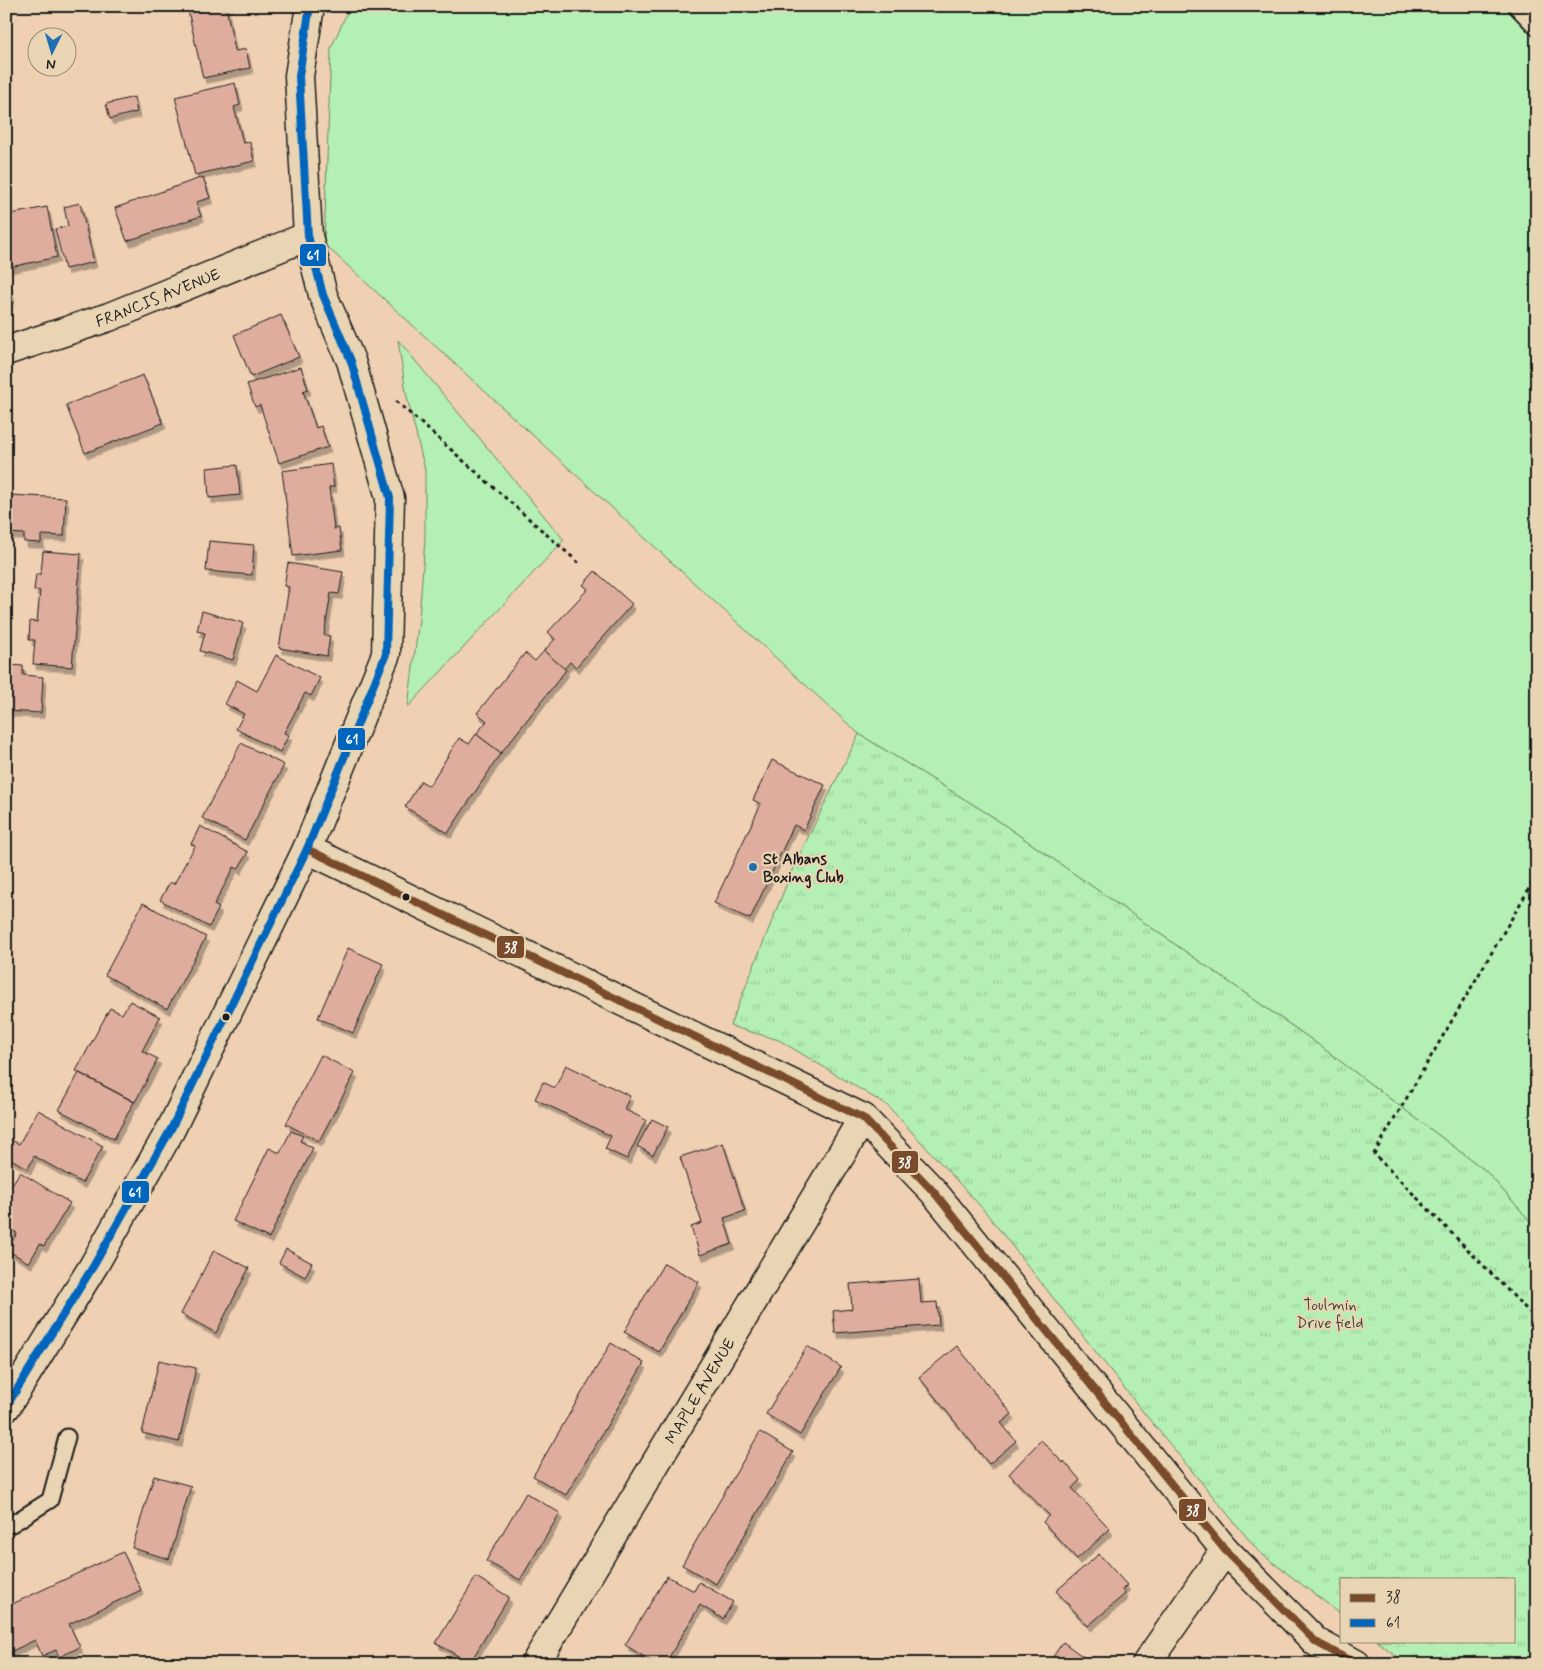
<svg xmlns="http://www.w3.org/2000/svg" width="1543" height="1670" viewBox="0 0 1543 1670" font-family="Mynerve,sans-serif">
<defs>
<pattern id="park-tufts" width="24" height="20" patternUnits="userSpaceOnUse" patternTransform="scale(1.25)"><rect width="24" height="20" fill="#b4efb4"/><path d="M3 7l-1-3M5 7V3M7 7l1-3M15 17l-1-3M17 17v-4M19 17l1-3" fill="none" stroke="#9acc9a"/></pattern>
<filter id="shadow"><feDropShadow dx="3" dy="5.5" stdDeviation="0" flood-color="#0004"/></filter>
</defs>
<rect width="100%" height="100%" fill="#efd0b3"/>
<filter id="ink" filterUnits="userSpaceOnUse"><feTurbulence type="fractalNoise" baseFrequency=".02" numOctaves="2"/><feDisplacementMap in="SourceGraphic" scale="10" xChannelSelector="R" yChannelSelector="G"/><feConvolveMatrix kernelMatrix="1 2 1 2 8 2 1 2 1" color-interpolation-filters="sRGB"/></filter>
<g filter="url(#ink)">
<g fill="#b4efb4" stroke="#688668">
<polygon points="350,6 1537,6 1537,1229 1486,1171 1312,1040 990,815 859,734 324,244 331,48"/>
<polygon points="398,340 564,540 408,707 419,619 425,539 425,470 406,393"/>
</g>
<polygon fill="url(#park-tufts)" stroke="#688668" points="859,734 990,815 1312,1040 1486,1171 1537,1229 1537,1664 1407,1664 1377,1641 1514,1641 1514,1579 1342,1579 1342,1615 1259,1552 1144,1413 983,1209 888,1106 779,1040 730,1026 793,868"/>
<g fill="#dead9e" stroke="#1c1c1c" filter="url(#shadow)">
<polygon points="187,6 230,6 226,7 235,51 246,49 250,68 203,78"/>
<polygon points="235,83 240,105 234,107 243,143 250,142 254,161 195,175 175,97"/>
<polygon points="134,97 137,112 110,119 106,104"/>
<polygon points="203,177 210,198 196,202 201,216 127,241 115,208"/>
<polygon points="80,203 94,262 65,269 55,229 68,226 64,207"/>
<polygon points="47,207 57,257 6,268 6,215"/>
<polygon points="6,269 12,298 6,299"/>
<polygon points="281,315 299,357 251,377 234,335"/>
<polygon points="301,367 308,389 303,391 316,428 321,426 328,447 279,463 260,405 255,407 247,384"/>
<polygon points="143,375 163,423 85,453 66,405"/>
<polygon points="331,464 334,487 329,487 334,529 339,528 342,550 293,556 282,471"/>
<polygon points="237,465 240,495 209,498 207,468"/>
<polygon points="9,495 66,498 64,536 41,535 41,543 24,542 24,534 7,533"/>
<polygon points="209,541 254,545 252,575 206,571"/>
<polygon points="43,551 81,554 72,667 33,664 35,640 29,640 30,621 37,622 40,591 34,590 36,574 41,574"/>
<polygon points="288,563 343,572 339,594 331,593 324,635 330,636 327,656 279,648 289,587 284,586"/>
<polygon points="595,571 632,604 576,667 570,662 564,669 544,651 555,639 548,632 588,589 583,585"/>
<polygon points="202,611 243,623 233,660 200,651 205,633 197,631"/>
<polygon points="544,651 566,670 501,753 476,734 487,721 477,713 525,653 535,661"/>
<polygon points="276,655 320,678 311,696 305,693 284,733 289,735 280,752 236,729 244,714 225,704 237,680 257,691"/>
<polygon points="8,665 23,666 23,675 43,677 41,713 6,711 6,672"/>
<polygon points="476,734 501,753 448,833 405,807 421,781 429,786 459,738 469,744"/>
<polygon points="241,743 284,765 245,840 202,818"/>
<polygon points="772,760 825,785 804,830 794,825 750,919 714,903 761,804 753,800"/>
<polygon points="200,826 248,852 238,869 234,867 214,905 219,908 209,927 160,900 170,882 174,884 195,846 191,844"/>
<polygon points="143,903 206,937 167,1009 105,975"/>
<polygon points="348,948 383,964 353,1033 318,1018"/>
<polygon points="130,1001 160,1017 142,1051 158,1059 135,1102 76,1071 110,1008 122,1014"/>
<polygon points="321,1055 355,1073 319,1141 286,1124"/>
<polygon points="566,1065 630,1096 624,1109 646,1120 627,1159 605,1149 611,1136 535,1099 543,1082 555,1088"/>
<polygon points="79,1073 134,1102 114,1139 59,1110"/>
<polygon points="38,1110 103,1146 82,1183 34,1156 28,1169 6,1156 6,1137 19,1144"/>
<polygon points="652,1119 668,1127 653,1155 637,1146"/>
<polygon points="291,1131 303,1136 300,1141 313,1148 269,1238 233,1221 269,1148 280,1153"/>
<polygon points="723,1143 745,1211 724,1218 732,1244 700,1255 691,1227 702,1223 680,1157"/>
<polygon points="20,1172 70,1203 44,1246 40,1244 29,1263 7,1250 17,1233 6,1227 6,1194"/>
<polygon points="286,1249 312,1263 305,1277 279,1263"/>
<polygon points="214,1250 249,1268 216,1333 181,1314"/>
<polygon points="664,1263 699,1282 659,1352 624,1332"/>
<polygon points="919,1279 921,1303 937,1302 939,1325 835,1333 833,1311 852,1309 850,1284"/>
<polygon points="611,1343 644,1363 566,1495 533,1476"/>
<polygon points="807,1346 841,1367 800,1435 766,1414"/>
<polygon points="957,1346 1012,1414 1001,1423 1016,1441 989,1464 919,1377"/>
<polygon points="159,1360 196,1368 179,1442 142,1433"/>
<polygon points="760,1432 793,1452 716,1584 682,1565"/>
<polygon points="1041,1440 1063,1463 1064,1461 1080,1480 1072,1488 1110,1529 1077,1559 1043,1522 1049,1515 1009,1474"/>
<polygon points="154,1476 191,1486 169,1559 132,1548"/>
<polygon points="526,1493 560,1513 520,1580 486,1561"/>
<polygon points="123,1552 141,1590 69,1624 80,1647 59,1657 56,1650 42,1656 35,1640 6,1654 6,1607"/>
<polygon points="1099,1554 1127,1585 1122,1590 1125,1594 1088,1626 1056,1591"/>
<polygon points="667,1576 694,1591 699,1582 733,1602 723,1619 700,1605 665,1664 656,1664 625,1645"/>
<polygon points="476,1577 509,1597 470,1663 436,1643"/>
<polygon points="1063,1642 1090,1662 1089,1664 1048,1664"/>
</g>
<g fill="none" stroke-linecap="round" stroke-linejoin="round">
<g stroke="#1c1c1c" stroke-width="19">
<g id="service">
<polyline points="1516,6 1537,28"/>
<polyline points="6,1526 12,1524 50,1500 67,1437"/>
</g>
</g>
<g stroke="#1c1c1c" stroke-width="31">
<g id="minor">
<path id="s1" d="M6 351 109 317 308 236"/>
<polyline points="307,849 863,1118 933,1191 1225,1550 1316,1642 1356,1664"/>
<polyline points="6,1407 94,1265 171,1129 307,849 386,654 390,498 351,361 323,295 308,236 299,76 310,6"/>
<path id="s2" d="M535 1664 863 1118"/>
<polyline points="1146,1664 1225,1550"/>
</g>
</g>
<g stroke="#1c1c1c" stroke-width="3" stroke-dasharray="4 4" stroke-linecap="butt">
<polyline points="396,401 580,564"/>
<polyline points="1537,875 1374,1154 1537,1320"/>
</g>
<use href="#service" stroke="#e9d5b3" stroke-width="15"/>
<use href="#minor" stroke="#e9d5b3" stroke-width="28"/>
<g stroke="#e9d5b3" stroke-width="11">
<polyline id="bus-1" points="307,849 863,1118 933,1191 1225,1550 1316,1642 1356,1664"/>
</g>
<g stroke="#e9d5b3" stroke-width="11">
<polyline id="bus-2" points="6,1407 94,1265 171,1129 307,849 386,654 390,498 351,361 323,295 308,236 299,76 310,6"/>
</g>
<use href="#bus-1" stroke="#7a4b2a" stroke-width="8"/>
<use href="#bus-2" stroke="#0065bd" stroke-width="8"/>
</g>
</g>
<circle fill="#1f6fb2" stroke="#e9d5b3" stroke-width="2" cx="753" cy="867" r="5"/>
<g fill="#1c1c1c" stroke="#e9d5b3" stroke-width="2">
<circle cx="406" cy="897" r="4.5"/>
<circle cx="226" cy="1017" r="4.5"/>
</g>
<g text-anchor="middle" stroke-width="4.5" stroke-linejoin="round" paint-order="stroke">
<g font-size="16" fill="#1c1c1c" stroke="#e9d5b3">
<text dy="6" stroke="none"><textPath href="#s1" startOffset="161">FRANCIS AVENUE</textPath></text>
<text dy="6" stroke="none"><textPath href="#s2" startOffset="319">MAPLE AVENUE</textPath></text>
</g>
<g font-size="16" font-weight="bold" fill="#1c1c1c" stroke="#e9d5b3" text-anchor="start">
<text x="763" y="864">St Albans<tspan x="763" dy="18">Boxing Club</tspan></text>
</g>
<g font-size="16" fill="#3a463a" stroke="#e9d5b3">
<text x="1330" y="1310">Toulmin<tspan x="1330" dy="18">Drive field</tspan></text>
</g>
</g>
<g stroke="#e9d5b3" stroke-width="2">
<rect x="299" y="243" width="28" height="24" rx="5" fill="#0065bd"/>
<rect x="337" y="727" width="29" height="24" rx="5" fill="#0065bd"/>
<rect x="496" y="935" width="29" height="24" rx="5" fill="#7a4b2a"/>
<rect x="891" y="1150" width="28" height="24" rx="5" fill="#7a4b2a"/>
<rect x="121" y="1180" width="29" height="24" rx="5" fill="#0065bd"/>
<rect x="1178" y="1498" width="29" height="24" rx="5" fill="#7a4b2a"/>
</g>
<g font-size="14" text-anchor="middle" font-weight="bold" fill="#fff">
<text x="313" y="260">61</text>
<text x="352" y="744">61</text>
<text x="511" y="952">38</text>
<text x="905" y="1167">38</text>
<text x="135" y="1197">61</text>
<text x="1193" y="1515">38</text>
</g>
<rect width="1543" height="1670" fill="none" stroke="#e9d5b3" stroke-width="25"/>
<rect x="12" y="12" width="1518" height="1645" fill="none" stroke="#1c1c1c" stroke-width="2" filter="url(#ink)"/>
<rect x="1340" y="1578" width="175" height="65" fill="#e9d5b3" stroke="#978b77"/>
<rect x="1350" y="1594" width="25" height="8" fill="#7a4b2a" stroke="#978b77"/>
<text x="1386" y="1602" font-size="15" fill="#1c1c1c">38</text>
<rect x="1350" y="1619" width="25" height="8" fill="#0065bd" stroke="#978b77"/>
<text x="1386" y="1628" font-size="15" fill="#1c1c1c">61</text>
<g transform="translate(52 52) rotate(185)"><circle r="24" fill="#e9d5b3" stroke="#978b77"/>
<path d="M0-4L9 19L0 12L-9 19Z" fill="#1f6fb2"/>
<text y="-8" font-size="14" font-weight="bold" text-anchor="middle" fill="#1c1c1c">N</text>
</g>
</svg>
